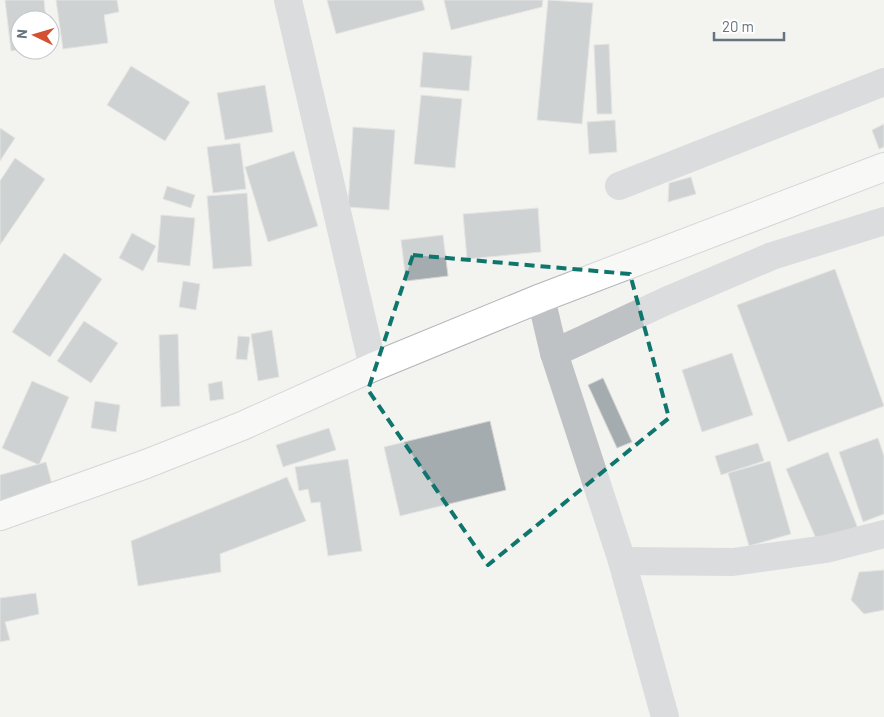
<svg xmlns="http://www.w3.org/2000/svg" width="884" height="717" viewBox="0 0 884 717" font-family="Barlow,sans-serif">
<rect width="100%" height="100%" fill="#f3f3f0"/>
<g fill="#a5acb0" stroke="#d4d4d2">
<polygon points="5,0 44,0 46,20 20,20 20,50 11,51"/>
<polygon points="56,0 117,0 119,12 104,15 108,43 63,49"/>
<polygon points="327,0 422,0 425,10 336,34"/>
<polygon points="444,0 543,0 542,7 451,30"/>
<polygon points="548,0 593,3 582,124 537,120"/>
<polygon points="609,44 612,114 597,114 594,45"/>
<polygon points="423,52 472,56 469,91 420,87"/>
<polygon points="131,66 190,102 165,141 107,105"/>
<polygon points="265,85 273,132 225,140 217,93"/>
<polygon points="421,95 462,99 455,168 414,164"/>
<polygon points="615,120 617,152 589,154 587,122"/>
<polygon points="884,124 884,147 879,149 872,130"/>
<polygon points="353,127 395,130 389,210 348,207"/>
<polygon points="0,128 15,138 0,161"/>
<polygon points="240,143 246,189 213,193 207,147"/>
<polygon points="294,151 318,226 268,242 245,167"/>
<polygon points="15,158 45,179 0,245 0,181"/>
<polygon points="691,177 696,194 668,202 669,183"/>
<polygon points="167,186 195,195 191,208 163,199"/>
<polygon points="247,193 252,266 213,269 207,196"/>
<polygon points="538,208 541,252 467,259 463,214"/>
<polygon points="161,215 195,218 190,266 157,262"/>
<polygon points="132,233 156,246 143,271 119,258"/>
<polygon points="443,235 448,276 406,281 401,240"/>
<polygon points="64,253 102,279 50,357 12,332"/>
<polygon points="835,269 884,406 788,442 737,305"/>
<polygon points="183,281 200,284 196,310 179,307"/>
<polygon points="84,321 118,343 91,383 57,361"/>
<polygon points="272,330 279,377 258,381 251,334"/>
<polygon points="178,334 180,406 161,407 159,335"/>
<polygon points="238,336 250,337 247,360 236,359"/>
<polygon points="732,353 753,415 702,432 682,370"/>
<polygon points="603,378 632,442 617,448 588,385"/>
<polygon points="32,381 69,397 39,465 2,448"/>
<polygon points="222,381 224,399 210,401 208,384"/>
<polygon points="95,401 120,405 116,432 91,428"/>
<polygon points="490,421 506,490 400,516 384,447"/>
<polygon points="329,428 336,450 283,467 276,445"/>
<polygon points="878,438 884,456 884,514 863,522 839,452"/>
<polygon points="758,443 764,461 721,475 715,456"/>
<polygon points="828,452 859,531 817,541 786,469"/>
<polygon points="348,459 362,551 328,556 320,502 311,503 308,489 299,491 295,467"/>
<polygon points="770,461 791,534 749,546 728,473"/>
<polygon points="46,462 53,488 0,503 0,475"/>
<polygon points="287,477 306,521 220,554 221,572 138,586 131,541"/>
<polygon points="884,570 884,610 864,614 851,600 859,572"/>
<polygon points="36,593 39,614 5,622 10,640 0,642 0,598"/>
</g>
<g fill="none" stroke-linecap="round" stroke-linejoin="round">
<g stroke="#b1b6b9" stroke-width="30">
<polyline id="secondary" points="0,516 146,464 242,426 373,367 541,298 884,167"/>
</g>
<g stroke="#bfc2c5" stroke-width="28">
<polyline points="288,0 373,367"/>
<polyline points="619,186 884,82"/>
<polyline points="541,298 554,353 622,561 665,717"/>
<polyline points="554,353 666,301 772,256 884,221"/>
<polyline points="622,561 733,562 826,549 884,534"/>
</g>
<use href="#secondary" stroke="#fff" stroke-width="28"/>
</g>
<path d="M0 0H884V717H0ZM413 255 630 274 669 418 488 565 368 390Z" fill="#f3f3f0" fill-opacity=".55" fill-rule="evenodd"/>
<path fill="none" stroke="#0f766e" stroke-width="4" stroke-dasharray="10 6" stroke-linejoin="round" d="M413 255 630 274 669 418 488 565 368 390Z"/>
<g transform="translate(35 35) rotate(275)"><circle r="24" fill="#ffffff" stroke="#c1c7cb"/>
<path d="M0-4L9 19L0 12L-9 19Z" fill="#d25131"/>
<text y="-8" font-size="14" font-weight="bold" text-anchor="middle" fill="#65747e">N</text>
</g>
<path d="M714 32v8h70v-8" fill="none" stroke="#65747e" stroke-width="2.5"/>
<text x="722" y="32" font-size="15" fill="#65747e" stroke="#ffffff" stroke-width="4" paint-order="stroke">20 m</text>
</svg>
